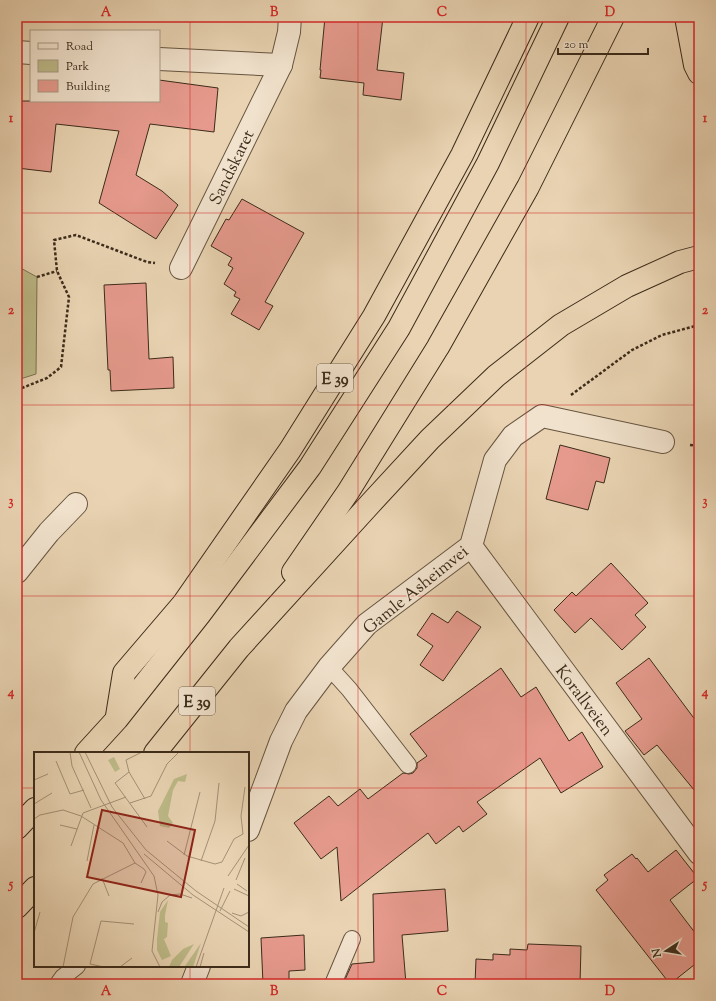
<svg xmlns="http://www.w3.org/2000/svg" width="716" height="1001" viewBox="0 0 716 1001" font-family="'Sorts Mill Goudy',serif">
<rect width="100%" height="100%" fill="#e9d3b2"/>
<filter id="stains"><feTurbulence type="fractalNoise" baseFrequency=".005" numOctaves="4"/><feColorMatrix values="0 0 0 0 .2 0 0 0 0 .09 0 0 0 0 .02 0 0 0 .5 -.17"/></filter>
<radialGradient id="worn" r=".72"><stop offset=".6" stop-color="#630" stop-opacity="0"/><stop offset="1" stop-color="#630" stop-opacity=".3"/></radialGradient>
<polygon fill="#bdba88" stroke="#7c7251" points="17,266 37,277 36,374 17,380"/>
<g fill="#e69a8d" stroke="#3c2b1a">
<polygon points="325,17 383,17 377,70 404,73 401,100 363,95 364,83 320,78 321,70 320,70"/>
<polygon points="159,80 218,88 214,132 150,124 136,175 162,191 178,205 156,239 99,203 119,131 56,124 51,172 17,168 17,151 20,126 17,125 17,101 159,101"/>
<polygon points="242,199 304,233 265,302 273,306 259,330 231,314 240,299 234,296 236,292 224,284 233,268 228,265 232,258 211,246 226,219 229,220"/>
<polygon points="146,283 149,359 173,357 174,388 111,391 110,370 108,370 104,285"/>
<polygon points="560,445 610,458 604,483 596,481 588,510 546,499"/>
<polygon points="611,563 648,603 635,615 646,627 622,650 591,618 575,633 554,610 572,592 576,596"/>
<polygon points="457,611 481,627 443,681 420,665 433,646 417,635 432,613 448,623"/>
<polygon points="649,658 699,725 699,796 657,745 644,755 625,731 642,719 616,683"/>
<polygon points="501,668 521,697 536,687 569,741 582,732 603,767 561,793 540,758 477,802 487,814 463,832 459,826 436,844 428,833 341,901 337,847 321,859 294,823 329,796 338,806 360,789 368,799 403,773 409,774 413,773 417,768 417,763 427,756 410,734"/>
<polygon points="676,850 698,878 670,900 699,938 699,961 670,984 596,890 608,880 604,875 632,854 636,859 637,858 648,872"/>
<polygon points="445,889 448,931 402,935 406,984 343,984 352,964 374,962 373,894"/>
<polygon points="304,935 305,970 289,971 289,984 263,984 261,938"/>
<polygon points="528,944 581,946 580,984 475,984 476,959 493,960 493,954 510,955 510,949 527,950"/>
</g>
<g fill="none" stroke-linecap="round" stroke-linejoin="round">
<g stroke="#675540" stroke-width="18">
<g id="lane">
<polyline points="329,667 349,689 408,765"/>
<polyline points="58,984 63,977 77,966"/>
<polyline points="333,984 352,939"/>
</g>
</g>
<g stroke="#675540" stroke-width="24">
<g id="street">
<polyline points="17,52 31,53"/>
<polyline points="159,59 281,65"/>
<polyline points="181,268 281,65 289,32 290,17"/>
<polyline points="471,546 699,853"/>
<polyline points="17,572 49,532 76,504"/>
<polyline points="248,830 281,741 296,711 329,667 367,624 471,546 495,460 513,436 542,416 663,442"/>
<polyline points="192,984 199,966"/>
</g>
</g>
<g stroke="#3c2b1a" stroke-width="24">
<g id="highway">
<polyline points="686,17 695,65 699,73"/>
<polyline points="293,572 348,492 438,347 528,187 613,17"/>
<polyline points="117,716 124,673 183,604 290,450 374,316 462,155 528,17"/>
<polyline points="86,753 117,719 200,614 310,467 399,328 488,163 558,17"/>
<polyline points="155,753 239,648 370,504 430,439 496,376 561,325 627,286 680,262 699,257"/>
<polyline points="17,828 35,809"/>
<polyline points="17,907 35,888"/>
</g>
</g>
<g stroke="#3c2b1a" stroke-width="2.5" stroke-dasharray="3 2" stroke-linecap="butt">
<polyline points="37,277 57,271"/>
<polyline points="17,390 47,378 61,367 69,297 57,271 54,240 76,235 147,262 155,263"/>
<polyline points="571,395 632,350 662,335 699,325"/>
<polyline points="690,445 699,446"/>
</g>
<use href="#lane" stroke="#f1e2cd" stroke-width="16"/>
<use href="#street" stroke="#f1e2cd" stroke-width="22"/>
<use href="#highway" stroke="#e9d3b2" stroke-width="22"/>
</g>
<path fill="none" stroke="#d62828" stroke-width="1" stroke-opacity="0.55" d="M190 17V753M358 17V984M526 17V984M17 213H699M17 405H699M17 596H699M17 788H35M248 788H699M190 966V984"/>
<g text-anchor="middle" stroke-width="3" stroke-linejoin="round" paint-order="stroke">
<g fill="#f1e2cd" stroke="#726250" stroke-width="1">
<rect x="317" y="364" width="36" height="28" rx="3"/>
<rect x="179" y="687" width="36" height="28" rx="3"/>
</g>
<g font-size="16" font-weight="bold" fill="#3c2b1a">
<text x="335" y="384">E 39</text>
<text x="197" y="707">E 39</text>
</g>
<g font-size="17" fill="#3c2b1a" stroke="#f1e2cd">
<text transform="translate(231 167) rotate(-64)" y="6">Sandskaret</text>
<text transform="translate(415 589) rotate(-39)" y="6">Gamle Asheimvei</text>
<text transform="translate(585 700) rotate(53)" y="6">Korallveien</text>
</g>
</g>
<g transform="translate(34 752)">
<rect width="215" height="215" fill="#e9d3b2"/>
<path d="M80 5 86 17 81 20 74 8ZM153 22 151 30 144 29 139 38 134 64 139 71 135 76 126 74 124 59 140 27ZM134 148 131 163V170L134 171 133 185 130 187 137 204 128 208 123 198V187L126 160ZM167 191 159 215H151V214ZM160 192 145 215H135L138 208 149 197Z" fill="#bdba88"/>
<path fill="none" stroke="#a49075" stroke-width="1" d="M36 0 38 14 57 56M45 0 67 48 120 124 124 143 118 199 126 215M51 0 78 55 112 98 162 139 215 175M108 0 92 8 95 20 81 31 113 75M22 9 36 42 50 38M95 20 111 47M0 28 14 22M96 51 117 44 133 12 145 0M0 52 18 41M0 67 6 63 29 58 47 64 89 91 101 111 110 117 112 120 107 131M26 73 43 77M133 89 153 104 181 112 188 110 200 87 209 82 207 64 211 35M37 94 49 61 92 45M110 102 159 143 215 180M150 103 166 40M53 109 60 73M167 109 181 69 185 31M194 124 215 93M68 126 75 144M202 128 211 106M203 132 213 139M200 137 215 144M186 159 196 139M124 160 128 150 136 143 146 142 158 146M198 161 207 164 215 160M0 181 6 160M29 215 39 165 59 132 101 111M70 215 56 212 67 169 100 172M86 215 98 206M162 215 190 136M166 215 170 201"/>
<path fill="#8f2418" fill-opacity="0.15" stroke="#8f2418" stroke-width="2" d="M68 58 161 78 147 145 53 125Z"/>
<rect width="215" height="215" fill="none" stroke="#3c2b1a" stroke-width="2"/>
</g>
<rect width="716" height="1001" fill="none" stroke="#e9d3b2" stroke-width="44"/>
<rect x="30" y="30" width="130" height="72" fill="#f1e2cd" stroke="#a99985"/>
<rect x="38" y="43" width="20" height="6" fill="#f1e2cd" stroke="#a99985"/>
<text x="66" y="50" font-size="12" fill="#3c2b1a">Road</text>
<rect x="38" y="60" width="20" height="12" fill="#bdba88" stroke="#a99985"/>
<text x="66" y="70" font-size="12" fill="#3c2b1a">Park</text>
<rect x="38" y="80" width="20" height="12" fill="#e69a8d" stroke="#a99985"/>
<text x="66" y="90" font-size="12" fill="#3c2b1a">Building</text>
<g transform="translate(666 951) rotate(258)" stroke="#f1e2cd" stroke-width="3" paint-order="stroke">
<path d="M0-3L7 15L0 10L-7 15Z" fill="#3c2b1a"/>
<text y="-6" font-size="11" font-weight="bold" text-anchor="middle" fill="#3c2b1a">N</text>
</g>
<path d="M558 48v6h90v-6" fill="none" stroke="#3c2b1a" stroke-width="2"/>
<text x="564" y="48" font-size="12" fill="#3c2b1a" stroke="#f1e2cd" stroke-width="3" paint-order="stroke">20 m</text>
<rect x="22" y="22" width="672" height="957" fill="none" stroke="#d62828" stroke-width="1.5"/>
<g font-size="13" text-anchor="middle" font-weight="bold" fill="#d62828">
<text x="106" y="16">A</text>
<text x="274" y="16">B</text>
<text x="442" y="16">C</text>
<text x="610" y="16">D</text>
<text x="11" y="122">1</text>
<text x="705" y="122">1</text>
<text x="11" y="314">2</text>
<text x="705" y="314">2</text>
<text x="11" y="505">3</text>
<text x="705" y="505">3</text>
<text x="11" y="696">4</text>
<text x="705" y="696">4</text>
<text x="11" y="888">5</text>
<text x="705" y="888">5</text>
<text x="106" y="995">A</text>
<text x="274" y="995">B</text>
<text x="442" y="995">C</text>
<text x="610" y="995">D</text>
</g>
<rect width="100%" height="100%" filter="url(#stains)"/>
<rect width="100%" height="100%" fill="url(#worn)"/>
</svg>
